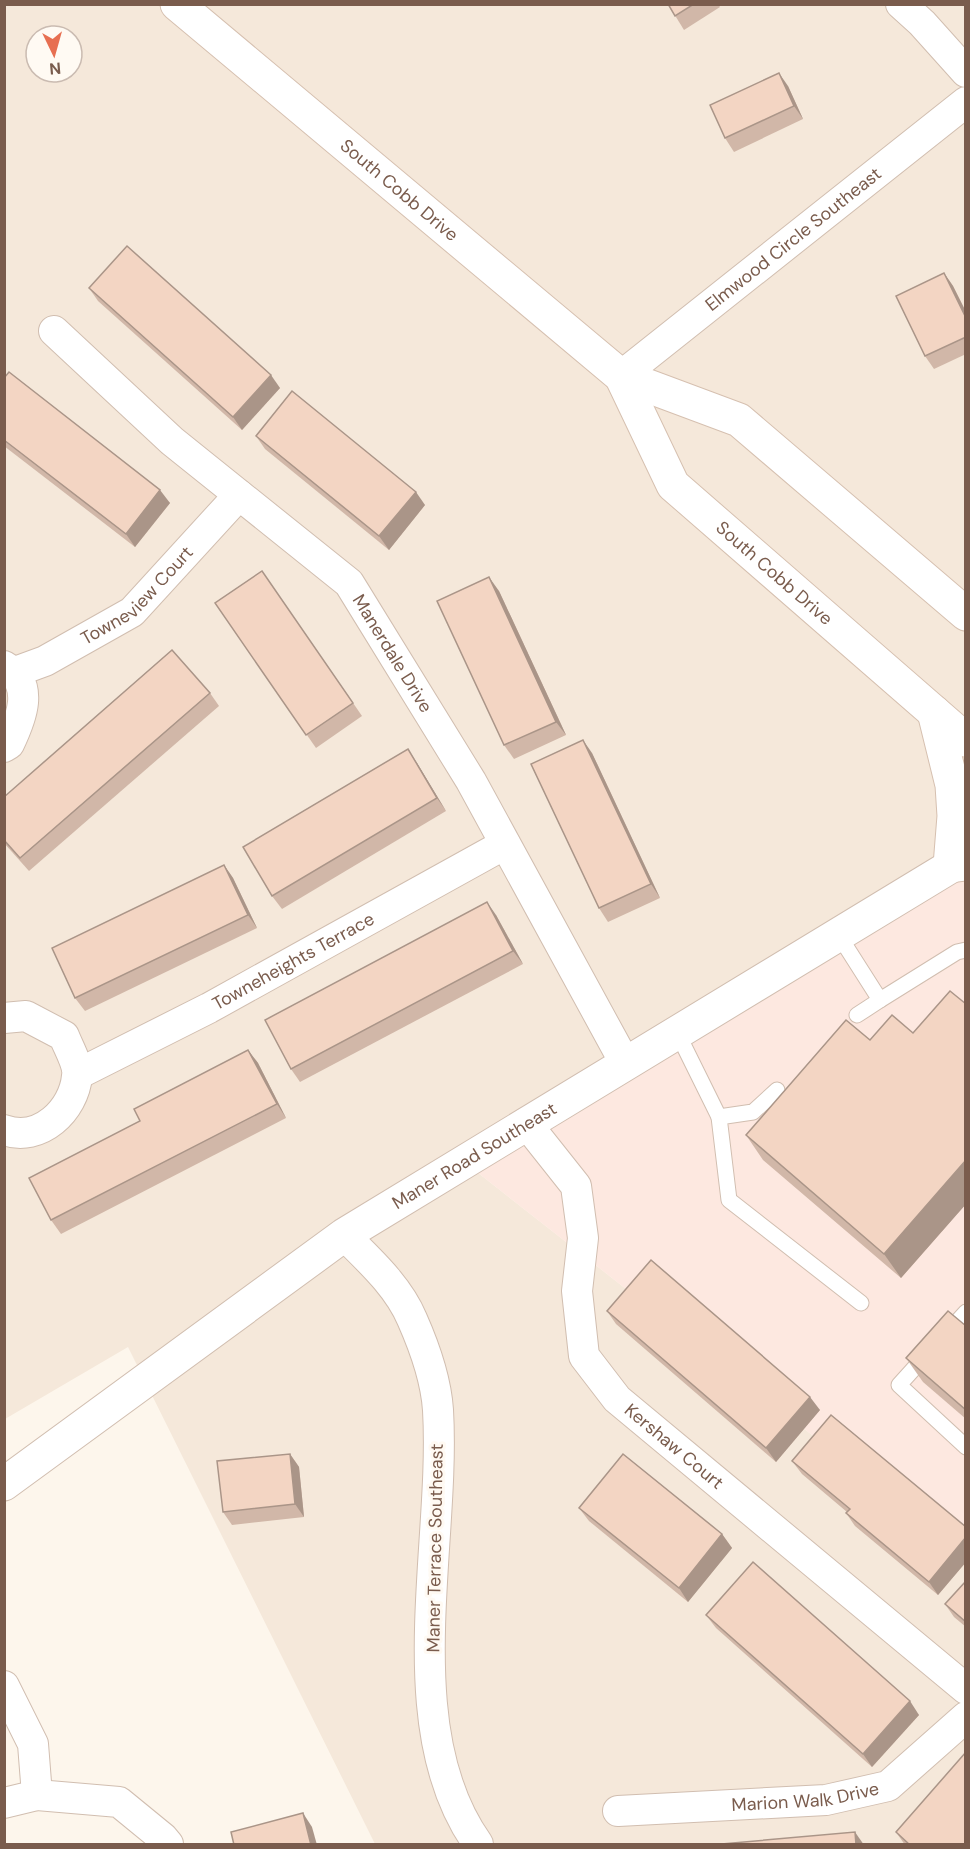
<svg xmlns="http://www.w3.org/2000/svg" width="970" height="1849" viewBox="0 0 970 1849" font-family="'DM Sans',sans-serif">
<rect width="100%" height="100%" fill="#fdf6ec"/>
<path fill="#f5e8da" fill-rule="evenodd" d="M4 5H965V861L454 1154 965 1555V1844H375L128 1347 5 1419ZM36 36H72V72H36Z"/>
<polygon fill="#fde8e0" points="965,861 965,1555 454,1154"/>
<g fill="none" stroke-linecap="round" stroke-linejoin="round">
<g stroke="#d1beb0" stroke-width="17">
<g id="service">
<polyline points="838,934 880,1000 957,952 966,950"/>
<polyline points="857,1015 880,1000"/>
<polyline points="677,1032 719,1117"/>
<polyline points="777,1090 753,1112 719,1117 729,1200 861,1303"/>
<polyline points="945,1335 966,1312"/>
<polyline points="927,1354 899,1385 966,1447"/>
</g>
</g>
<g stroke="#d1beb0" stroke-width="32">
<g id="minor">
<polyline points="901,4 922,23 966,72"/>
<path id="s1" d="M54 331 172 441 349 583 471 781 625 1063"/>
<path id="s2" d="M621 376 966 102"/>
<path d="M4 666C36 684 21 719 9 744L4 747"/>
<path id="s3" d="M15 672 45 661 132 612 239 495"/>
<path d="M4 1018 26 1016 64 1036C68 1047 79 1065 77 1076 74 1110 40 1143 4 1130"/>
<path id="s4" d="M78 1074 209 1008 505 844"/>
<path id="s5" d="M526 1123 576 1186 583 1238 577 1291 584 1356 617 1399 966 1689"/>
<path d="M344 1235C369 1260 398 1286 412 1319 424 1346 436 1380 438 1410 446 1545 395 1728 478 1844"/>
<polyline points="4,1686 33,1744 37,1795 4,1803"/>
<polyline points="37,1795 119,1802 163,1838 168,1844"/>
<path id="s6" d="M618 1811 826 1800 888 1786 966 1717"/>
</g>
</g>
<g stroke="#d1beb0" stroke-width="35">
<g id="tertiary">
<path id="s7" d="M4 1484 344 1235 966 857"/>
</g>
</g>
<g stroke="#d6c0b0" stroke-width="35">
<g id="secondary">
<path id="s8" d="M177 4 621 376 739 420 966 614"/>
<path id="s9" d="M621 376 673 485 966 740"/>
<polyline points="934,712 952,785 954,816 950,866 966,864"/>
</g>
</g>
<use href="#service" stroke="#fff" stroke-width="15"/>
<use href="#minor" stroke="#fff" stroke-width="30"/>
<use href="#tertiary" stroke="#fff" stroke-width="33"/>
<use href="#secondary" stroke="#fff" stroke-width="33"/>
</g>
<g fill="#d1b7a8">
<polygon points="668,4 718,4 720,7 684,30"/>
<polygon points="788,86 803,119 734,152 725,138"/>
<polygon points="944,273 953,286 966,312 966,354 934,369 925,356"/>
<polygon points="89,288 280,388 242,430 98,301"/>
<polygon points="4,378 170,503 135,547 4,446"/>
<polygon points="256,436 425,505 389,550 265,449"/>
<polygon points="262,571 362,716 316,748 215,603"/>
<polygon points="499,591 566,735 514,759 504,745"/>
<polygon points="210,693 219,706 29,871 4,843 4,797"/>
<polygon points="592,753 660,898 608,922 599,908"/>
<polygon points="417,763 446,811 282,909 272,896"/>
<polygon points="224,865 233,878 257,928 85,1011 75,998"/>
<polygon points="496,915 523,964 300,1082 291,1069"/>
<polygon points="966,1004 966,1204 901,1278 763,1160 746,1135 870,1040 913,1033"/>
<polygon points="248,1050 258,1063 286,1118 61,1234 51,1220"/>
<polygon points="607,1311 820,1410 776,1462 616,1324"/>
<polygon points="966,1326 966,1419 923,1382 906,1358"/>
<polygon points="290,1454 299,1467 304,1517 232,1525 223,1512"/>
<polygon points="792,1461 966,1527 966,1562 938,1595 855,1526 846,1513 847,1512 802,1474"/>
<polygon points="579,1508 722,1534 732,1548 688,1602 589,1521"/>
<polygon points="966,1581 966,1627 954,1617 945,1604"/>
<polygon points="706,1615 919,1715 872,1767 716,1628"/>
<polygon points="896,1832 966,1845 905,1845"/>
</g>
<g fill="#aa9588">
<polygon points="779,73 788,86 803,119 794,106"/>
<polygon points="944,273 953,286 966,312 966,318"/>
<polygon points="271,375 280,388 242,430 233,417"/>
<polygon points="160,490 170,503 135,547 126,534"/>
<polygon points="416,492 425,505 389,550 379,536"/>
<polygon points="489,577 499,591 566,735 556,722"/>
<polygon points="583,740 592,753 660,898 651,884"/>
<polygon points="408,749 417,763 446,811 437,798"/>
<polygon points="224,865 233,878 257,928 248,915"/>
<polygon points="487,902 496,915 523,964 513,951"/>
<polygon points="248,1050 258,1063 286,1118 277,1104"/>
<polygon points="966,1160 966,1204 901,1278 884,1254"/>
<polygon points="810,1397 820,1410 776,1462 766,1448"/>
<polygon points="290,1454 299,1467 304,1517 295,1504"/>
<polygon points="722,1534 732,1548 688,1602 679,1588"/>
<polygon points="966,1537 966,1562 938,1595 929,1582"/>
<polygon points="910,1701 919,1715 872,1767 863,1754"/>
<polygon points="303,1813 312,1827 317,1845 311,1845"/>
<polygon points="855,1832 864,1845 856,1845"/>
</g>
<g fill="#f3d5c3" stroke="#aa9588" stroke-width="1.5">
<polygon points="668,4 694,4 675,16"/>
<polygon points="779,73 794,106 725,138 710,105"/>
<polygon points="127,246 271,375 233,417 89,288"/>
<polygon points="944,273 966,318 966,337 925,356 896,296"/>
<polygon points="9,372 160,490 126,534 4,440 4,378"/>
<polygon points="292,391 416,492 379,536 256,436"/>
<polygon points="262,571 353,703 306,735 215,603"/>
<polygon points="489,577 556,722 504,745 437,601"/>
<polygon points="172,650 210,693 20,858 4,840 4,797"/>
<polygon points="583,740 651,884 599,908 531,764"/>
<polygon points="408,749 437,798 272,896 243,847"/>
<polygon points="224,865 248,915 75,998 52,948"/>
<polygon points="487,902 513,951 291,1069 265,1020"/>
<polygon points="950,991 966,1004 966,1160 884,1254 746,1135 846,1020 870,1040 892,1015 913,1033"/>
<polygon points="248,1050 277,1104 51,1220 29,1178 140,1121 134,1109"/>
<polygon points="651,1260 810,1397 766,1448 607,1311"/>
<polygon points="948,1311 966,1326 966,1410 906,1358"/>
<polygon points="831,1415 966,1527 966,1537 929,1582 846,1513 850,1509 792,1461"/>
<polygon points="290,1454 295,1504 223,1512 217,1461"/>
<polygon points="623,1454 722,1534 679,1588 579,1508"/>
<polygon points="753,1562 910,1701 863,1754 706,1615"/>
<polygon points="966,1581 966,1622 945,1604"/>
<polygon points="966,1752 966,1845 910,1845 896,1832"/>
<polygon points="303,1813 311,1845 234,1845 231,1832"/>
<polygon points="855,1832 856,1845 710,1845"/>
</g>
<g text-anchor="middle" stroke-width="6" stroke-linejoin="round" paint-order="stroke">
<g font-size="18" fill="#7a5c4d" stroke="#fffaf3">
<text dy="6" stroke="none"><textPath href="#s8" startOffset="290">South Cobb Drive</textPath></text>
<text dy="6" stroke="none"><textPath href="#s2" startOffset="220">Elmwood Circle Southeast</textPath></text>
<text dy="6" stroke="none"><textPath href="#s9" startOffset="255">South Cobb Drive</textPath></text>
<text dy="6" stroke="none"><textPath href="#s3" startOffset="146">Towneview Court</textPath></text>
<text dy="6" stroke="none"><textPath href="#s1" startOffset="471">Manerdale Drive</textPath></text>
<text dy="6" stroke="none"><textPath href="#s4" startOffset="243">Towneheights Terrace</textPath></text>
<text dy="6" stroke="none"><textPath href="#s7" startOffset="574">Maner Road Southeast</textPath></text>
<text dy="6" stroke="none"><textPath href="#s5" startOffset="380">Kershaw Court</textPath></text>
<text transform="translate(435 1548) rotate(-89)" y="6">Maner Terrace Southeast</text>
<text dy="6" stroke="none"><textPath href="#s6" startOffset="188">Marion Walk Drive</textPath></text>
</g>
</g>
<rect width="970" height="1849" fill="none" stroke="#7a5c4d" stroke-width="12"/>
<g transform="translate(54 54) rotate(175)"><circle r="28" fill="#fffaf3" stroke="#cabbb1" stroke-width="1.5"/>
<path d="M0-4.5L10 22L0 15L-10 22Z" fill="#e76f51"/>
<text y="-9" font-size="16" font-weight="bold" text-anchor="middle" fill="#7a5c4d">N</text>
</g>
</svg>
